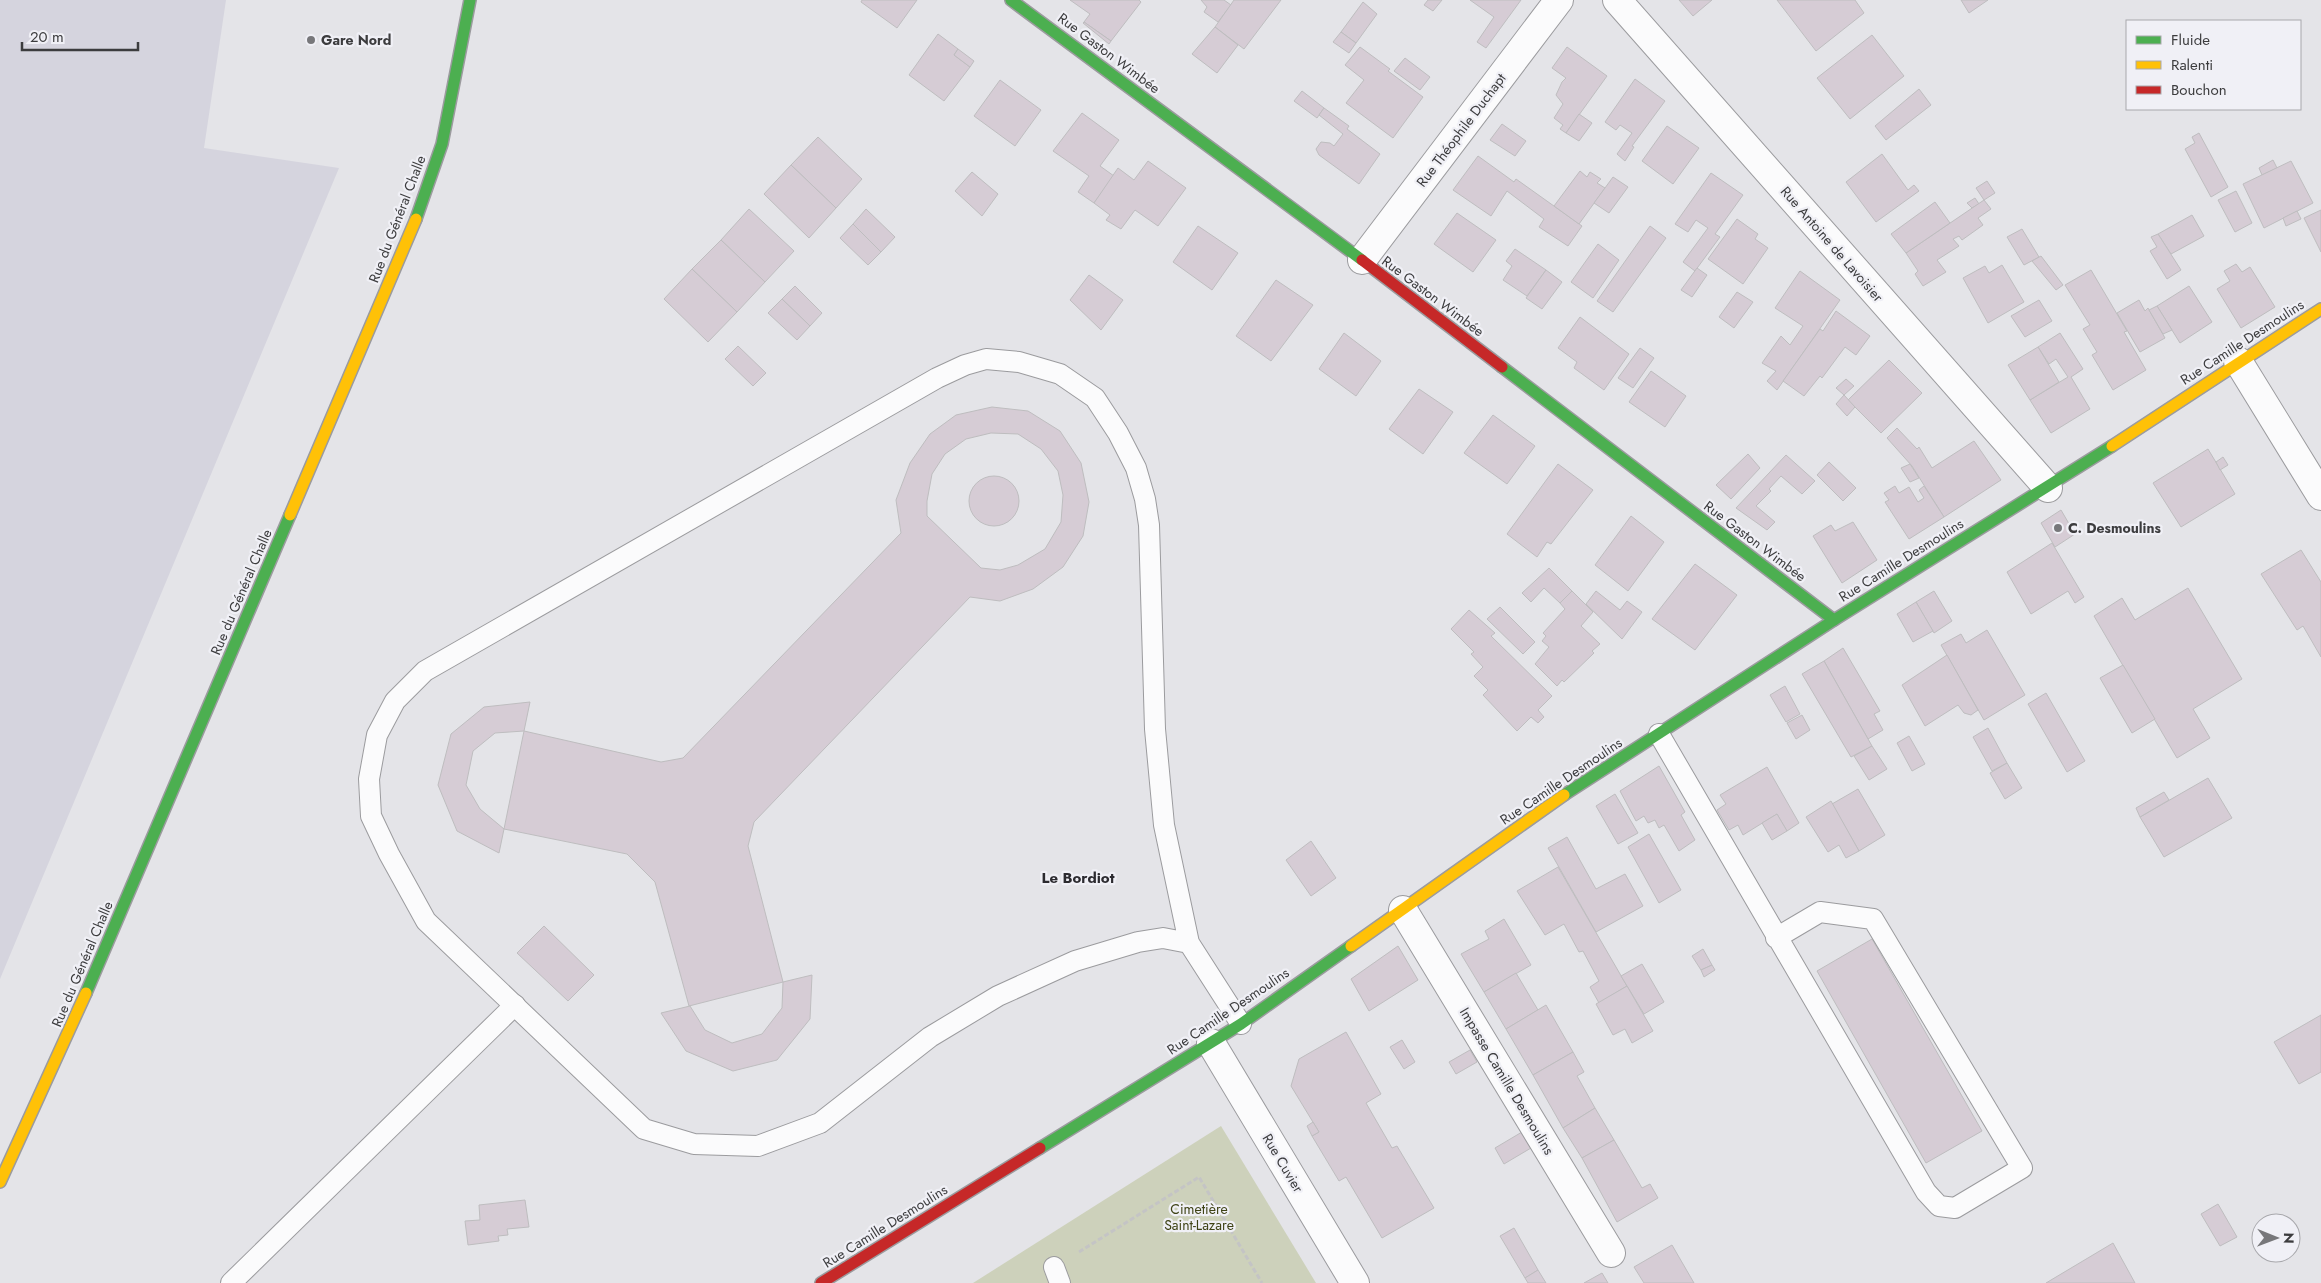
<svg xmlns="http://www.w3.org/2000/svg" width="2321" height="1283" viewBox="0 0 2321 1283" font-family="Jost,sans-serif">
<rect width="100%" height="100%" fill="#e4e4e8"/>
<polygon fill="#d5d4de" points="0,0 226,0 204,148 339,168 0,979"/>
<polygon fill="#cdd1bb" points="1221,1126 1316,1283 973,1283"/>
<g fill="#d6ccd5" stroke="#bebdbf" fill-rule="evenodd">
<polygon points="862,0 917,0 897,28 861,2"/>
<polygon points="1070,0 1139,0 1141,2 1111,41 1084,22 1090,14"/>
<polygon points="1201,0 1224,0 1231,5 1218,22 1204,12 1207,7"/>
<polygon points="1234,0 1281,0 1244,49 1215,27"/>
<polygon points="1428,0 1442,0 1433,11 1424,5"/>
<polygon points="1470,0 1521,0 1486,48 1477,42 1494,17"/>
<polygon points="1679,0 1712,0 1693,16"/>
<polygon points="1777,0 1855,0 1864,13 1816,51"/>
<polygon points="1961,0 1988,0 1969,13"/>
<polygon points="1363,2 1377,14 1356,43 1341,32"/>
<polygon points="1084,22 1111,41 1109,44 1083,23"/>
<polygon points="1215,27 1238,45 1217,73 1192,54"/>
<polygon points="1341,32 1356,43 1349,53 1333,42"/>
<polygon points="938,34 958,49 954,55 970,67 944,101 909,75"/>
<polygon points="1872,35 1904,76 1850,119 1817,78"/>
<polygon points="1360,47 1390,69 1388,71 1423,97 1393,138 1346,103 1364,80 1345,65"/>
<polygon points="1567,47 1607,76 1566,133 1560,129 1563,125 1554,118 1563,104 1556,95 1562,82 1566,78 1552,68"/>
<polygon points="958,49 974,61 970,67 954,55"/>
<polygon points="1405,58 1430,77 1420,90 1394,71"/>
<polygon points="1635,79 1665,101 1632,146 1634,147 1625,161 1617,154 1632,133 1620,125 1616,130 1605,122"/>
<polygon points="1000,80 1041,110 1015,146 974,116"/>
<polygon points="1919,89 1931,105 1886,140 1875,126"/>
<polygon points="1302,91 1324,108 1317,118 1294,101"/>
<polygon points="1324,108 1349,126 1347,129 1380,154 1359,184 1319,155 1316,149 1321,142 1330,143 1334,146 1343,134 1319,115"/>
<polygon points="1082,113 1119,140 1100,166 1114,176 1094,203 1078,192 1089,176 1053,151"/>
<polygon points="1579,114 1592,123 1579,141 1566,133"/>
<polygon points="1502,124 1526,141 1515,156 1490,140"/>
<polygon points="1667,126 1699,148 1673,184 1642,161"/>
<polygon points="2199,133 2228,187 2211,197 2185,149 2195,143 2192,137"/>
<polygon points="818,137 862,179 836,208 791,165"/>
<polygon points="1882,154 1908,190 1914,185 1919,191 1876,222 1846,182"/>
<polygon points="1478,156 1514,182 1516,179 1582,226 1568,246 1539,227 1544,219 1507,191 1491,216 1453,190"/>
<polygon points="2273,160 2277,168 2262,175 2259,168"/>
<polygon points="1148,161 1186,188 1158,226 1135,210 1121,229 1106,220 1110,215 1094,203 1118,168 1134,180"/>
<polygon points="2291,161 2313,203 2264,228 2243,184"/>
<polygon points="791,165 836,208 809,238 764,194"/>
<polygon points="1580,171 1587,177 1590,172 1601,179 1597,183 1605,188 1579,224 1554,206"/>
<polygon points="972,172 998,194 982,216 955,191"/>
<polygon points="1711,173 1743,195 1715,234 1720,237 1695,271 1683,262 1708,228 1696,220 1688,232 1675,224"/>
<polygon points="1613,177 1628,187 1609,213 1594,203"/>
<polygon points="1987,181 1995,193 1984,200 1976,188"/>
<polygon points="2236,191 2252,223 2235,232 2218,200"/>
<polygon points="1975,198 1979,204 1972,208 1967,203"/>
<polygon points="1984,200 1991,209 1978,218 1983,225 1962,240 1959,236 1953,239 1959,246 1937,260 1946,272 1923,286 1915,274 1918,271 1906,253"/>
<polygon points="1935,202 1950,223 1906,253 1891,234"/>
<polygon points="749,209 794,251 765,282 721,240"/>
<polygon points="866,209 895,237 881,252 853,224"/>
<polygon points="2321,210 2321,252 2304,218"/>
<polygon points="2297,211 2301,219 2286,226 2283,218"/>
<polygon points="1457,213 1496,240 1473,272 1434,244"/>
<polygon points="2192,215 2204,236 2171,254 2158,234"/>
<polygon points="1737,219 1758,234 1755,239 1768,248 1743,284 1708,259"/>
<polygon points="853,224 881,252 868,265 840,238"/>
<polygon points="1198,226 1238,253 1212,290 1173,262"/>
<polygon points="1650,226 1666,238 1613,312 1597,301"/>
<polygon points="2022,229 2039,257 2024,265 2007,237"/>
<polygon points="2158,234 2181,270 2167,279 2150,251 2157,247 2151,237"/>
<polygon points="721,240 765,282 737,312 692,269"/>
<polygon points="1598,244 1619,260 1593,298 1571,282"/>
<polygon points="1515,249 1546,270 1527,296 1503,280 1512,266 1506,261"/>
<polygon points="2041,256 2063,285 2056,290 2032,261"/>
<polygon points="2236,264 2242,272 2250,267 2275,307 2241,328 2217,289 2230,281 2224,271"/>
<polygon points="2002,265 2024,302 1988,323 1963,278 1985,266 1989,273"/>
<polygon points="1697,268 1707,275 1692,297 1681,290"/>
<polygon points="692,269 737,312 708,342 664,299"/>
<polygon points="1546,270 1562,282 1542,309 1526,298"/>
<polygon points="2091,270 2127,331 2124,332 2146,370 2113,390 2092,355 2097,352 2083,329 2090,325 2065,285"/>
<polygon points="1800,271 1840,300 1777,390 1767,381 1776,371 1762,363 1781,336 1790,345 1803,326 1775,308"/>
<polygon points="1089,275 1123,300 1101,330 1070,300"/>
<polygon points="1276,280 1313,305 1271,361 1236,336"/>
<polygon points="795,286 822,313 810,326 782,299"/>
<polygon points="2189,286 2212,322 2180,343 2157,306"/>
<polygon points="1737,292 1753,302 1734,328 1719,317"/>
<polygon points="782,299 810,326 797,340 768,313"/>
<polygon points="2039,300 2052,321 2025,337 2011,316"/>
<polygon points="2139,300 2145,311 2148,308 2165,338 2140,352 2117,313"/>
<polygon points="2157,306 2172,330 2163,334 2149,310"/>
<polygon points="1836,311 1870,336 1856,355 1845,347 1822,378 1820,376 1804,396 1783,381 1820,329 1823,331"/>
<polygon points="1580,317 1629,354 1604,390 1574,368 1577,362 1558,348"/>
<polygon points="1344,333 1381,361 1356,396 1319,369"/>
<polygon points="2060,333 2083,369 2071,377 2090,409 2051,433 2030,400 2068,377 2056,359 2049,364 2038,347"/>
<polygon points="738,346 766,373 753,386 725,359"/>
<polygon points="2038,347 2059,382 2030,400 2008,365"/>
<polygon points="1640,348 1654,358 1633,388 1618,378"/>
<polygon points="1889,360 1922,393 1881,433 1848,400"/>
<polygon points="1651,371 1686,396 1665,427 1629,402"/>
<polygon points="1846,379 1854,386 1844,395 1836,388"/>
<polygon points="1419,389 1453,412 1423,454 1389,429"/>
<polygon points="1844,395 1855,407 1847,416 1836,404"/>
<path d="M992 407 1028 411 1060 431 1081 463 1089 502 1083 536 1063 567 1033 589 1000 601 970 597 754 822 748 846 783 982 689 1006 655 882 627 854 504 829 524 731 661 762 683 758 901 533 896 500 910 463 930 434 956 415ZM991 433 1018 434 1041 449 1058 471 1063 495 1061 522 1045 549 1018 565 1000 570 981 568 927 516V501L932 474 945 454 966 439Z"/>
<polygon points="1493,415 1535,446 1507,484 1464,453"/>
<polygon points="1897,428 1917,449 1919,447 1932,468 1974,441 2001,480 1944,517 1912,466 1887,438"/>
<polygon points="2208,449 2235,494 2181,527 2153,483"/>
<polygon points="1748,454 1760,468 1731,499 1716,485"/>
<polygon points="1786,455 1815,481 1802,494 1781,476 1769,489 1771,491 1756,506 1775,522 1767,530 1736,508"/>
<polygon points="2223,457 2228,465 2220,470 2216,462"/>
<polygon points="1829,462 1856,488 1843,501 1817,475"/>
<polygon points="1558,464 1593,490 1551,544 1547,542 1537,557 1507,534"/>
<polygon points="1910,464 1919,478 1910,482 1901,468"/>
<circle cx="994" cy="501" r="25"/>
<polygon points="1895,486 1899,493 1909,487 1918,502 1924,498 1919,490 1924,486 1944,517 1909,539 1885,502 1889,500 1884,493"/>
<polygon points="2061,510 2075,534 2055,547 2041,523"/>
<polygon points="1631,516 1664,542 1628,591 1595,565"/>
<polygon points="1853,522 1877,560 1842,583 1813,536 1831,525 1835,531"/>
<polygon points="2052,543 2084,597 2075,603 2068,591 2031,614 2007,572"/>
<polygon points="2301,550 2321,582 2321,657 2303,626 2297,630 2261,574"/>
<polygon points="1695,564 1737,595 1695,650 1652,619"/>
<polygon points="1549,568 1572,591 1560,603 1544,588 1531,602 1522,593"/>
<polygon points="2188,588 2242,679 2193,709 2210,738 2177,758 2094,616 2122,598 2135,620"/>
<polygon points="1572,591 1593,612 1581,626 1600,644 1592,651 1594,653 1564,682 1562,680 1557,686 1535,664 1549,647 1542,641 1546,636 1543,633 1565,609 1560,603"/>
<polygon points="1596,591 1620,610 1627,601 1642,612 1622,639 1586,604"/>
<polygon points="1934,591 1952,621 1934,633 1916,602"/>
<polygon points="1916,602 1933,631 1913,642 1897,614"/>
<polygon points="1500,607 1535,642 1523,654 1487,619"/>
<polygon points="1469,610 1495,633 1491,636 1552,696 1538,710 1544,717 1538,723 1531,717 1517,731 1483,695 1488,690 1474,676 1483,667 1471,654 1474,652 1451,629"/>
<polygon points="1987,630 2025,695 1984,720 1941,645 1961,634 1966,643"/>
<polygon points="1843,648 1880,711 1874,714 1883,730 1868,739 1824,661"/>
<polygon points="1947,655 1978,710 1971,715 1964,713 1958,705 1925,726 1902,685"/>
<polygon points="1824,661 1872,746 1851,757 1802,674"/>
<polygon points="2123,665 2155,719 2132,733 2100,678"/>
<polygon points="1785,686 1800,714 1786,722 1770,695"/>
<polygon points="2046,693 2085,761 2067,772 2028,704"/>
<polygon points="530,702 524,731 495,733 473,751 466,785 480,809 504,829 499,853 457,831 438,785 451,734 484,707"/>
<polygon points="1802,715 1810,730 1796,739 1787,723"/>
<polygon points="1988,728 2007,763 1992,771 1973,737"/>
<polygon points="1909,736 1925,764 1912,771 1897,743"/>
<polygon points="1872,746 1887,769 1869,780 1854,756"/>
<polygon points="2007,763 2022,788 2005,799 1990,773"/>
<polygon points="1659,766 1685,812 1681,815 1695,840 1679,851 1664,825 1659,828 1655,820 1648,823 1644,816 1636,821 1620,791"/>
<polygon points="1767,767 1799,823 1787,831 1777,814 1743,835 1738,825 1729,830 1717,810 1726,804 1720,795"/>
<polygon points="2208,778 2232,818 2164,857 2140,817"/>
<polygon points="1858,789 1885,835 1859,851 1832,804"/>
<polygon points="2164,792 2169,800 2140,817 2136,808"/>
<polygon points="1615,794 1638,833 1618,844 1596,806"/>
<polygon points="1831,801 1859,851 1846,858 1839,845 1828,852 1806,817"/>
<polygon points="1777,814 1787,831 1772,840 1762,823"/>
<polygon points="1649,834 1681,890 1659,903 1628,847"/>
<polygon points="1567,837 1596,889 1625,874 1643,906 1596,932 1548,848"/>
<polygon points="1311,841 1336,878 1311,896 1286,860"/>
<polygon points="1558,867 1627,986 1599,1003 1590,987 1599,981 1583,951 1579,952 1564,924 1545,935 1517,891"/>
<polygon points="1504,919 1531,965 1484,992 1461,954 1489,939 1485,931"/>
<polygon points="544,926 594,975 568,1001 517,953"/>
<polygon points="1872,939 1982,1131 1926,1163 1817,971"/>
<polygon points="1398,946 1418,980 1369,1011 1351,979"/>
<polygon points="1703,949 1712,965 1701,970 1692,956"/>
<polygon points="1642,964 1664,1002 1644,1014 1621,976"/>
<polygon points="1712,965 1715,970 1704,977 1701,970"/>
<polygon points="1516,973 1538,1010 1506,1029 1484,992"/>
<polygon points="812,975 810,1019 777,1060 733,1071 686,1051 661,1013 690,1006 705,1030 732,1043 762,1034 782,1008 783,982"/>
<polygon points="1627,986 1653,1031 1632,1043 1625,1029 1613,1035 1596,1004"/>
<polygon points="1546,1005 1573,1052 1533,1075 1506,1029"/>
<polygon points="2321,1015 2321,1072 2299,1084 2274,1042"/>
<polygon points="1346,1032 1381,1094 1366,1103 1392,1148 1397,1146 1434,1208 1382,1238 1346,1177 1339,1181 1312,1136 1319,1132 1291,1086 1299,1059"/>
<polygon points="1402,1040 1415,1062 1404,1069 1390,1047"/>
<polygon points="1470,1050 1477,1062 1456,1074 1449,1062"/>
<polygon points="1573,1052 1584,1072 1577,1076 1595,1108 1563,1128 1533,1075"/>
<polygon points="1595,1108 1614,1140 1582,1158 1563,1128"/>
<polygon points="1313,1122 1319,1132 1312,1136 1307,1126"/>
<polygon points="1522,1132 1531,1148 1504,1164 1495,1148"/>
<polygon points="1614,1140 1642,1188 1650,1184 1658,1198 1617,1222 1582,1158"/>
<polygon points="525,1200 529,1227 507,1229 508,1235 498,1236 499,1241 468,1245 465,1221 480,1220 479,1205"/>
<polygon points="2218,1204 2237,1237 2220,1246 2201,1214"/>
<polygon points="1514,1228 1538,1270 1525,1278 1500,1236"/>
<polygon points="2113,1243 2135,1283 2046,1283"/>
<polygon points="1672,1245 1694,1283 1644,1283 1634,1267"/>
<polygon points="1538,1270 1546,1283 1528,1283 1525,1278"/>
<polygon points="1602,1273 1608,1283 1584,1283"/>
</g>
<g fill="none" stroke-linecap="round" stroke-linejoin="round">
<g stroke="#9b9b9e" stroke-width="22">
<g id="lane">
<polyline points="1659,734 1926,1192 1939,1206 1955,1208 2022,1168 1873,919 1820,912 1776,938"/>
<polyline points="1189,943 1163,938 1138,942 1075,961 998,996 930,1037 820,1123 758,1146 694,1144 644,1129 426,921 389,854 371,816 369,779 377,735 395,701 425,671 937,378 965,365 986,359 1019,362 1060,374 1095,398 1118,433 1136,468 1145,499 1149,525 1155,729 1164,825 1189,943 1241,1024"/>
<polyline points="1054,1267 1060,1283"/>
<polyline points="231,1283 515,1005"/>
</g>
</g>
<g stroke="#9b9b9e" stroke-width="30">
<g id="street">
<polyline points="1617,0 2048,488"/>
<polyline points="1362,260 1559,0"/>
<polyline points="2238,361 2321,496"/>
<polyline points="1403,910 1611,1253"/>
<polyline points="1211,1043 1355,1283"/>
</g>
</g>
<g stroke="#9b9b9e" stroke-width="14">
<g id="fast">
<polyline points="1011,0 1362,260"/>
<polyline points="416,219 442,144 470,0"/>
<polyline points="1502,367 1834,620"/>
<polyline points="1564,795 1834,620 2112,446"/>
<polyline points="86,993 290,515"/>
<polyline points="1040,1148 1241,1024 1351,946"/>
</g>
</g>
<g stroke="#9b9b9e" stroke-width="14">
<g id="slow">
<polyline points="2112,446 2321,309"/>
<polyline points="290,515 416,219"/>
<polyline points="1351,946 1564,795"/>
<polyline points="0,1182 86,993"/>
</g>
</g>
<g stroke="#9b9b9e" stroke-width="14">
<g id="jam">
<polyline points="1362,260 1502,367"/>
<polyline points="821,1283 1040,1148"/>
</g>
</g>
<polyline stroke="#c4c4c5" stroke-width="3" stroke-dasharray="5 2.5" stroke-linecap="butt" points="1079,1252 1199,1177 1262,1283"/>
<use href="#lane" stroke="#fbfbfc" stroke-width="20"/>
<use href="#street" stroke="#fbfbfc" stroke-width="28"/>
<use href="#fast" stroke="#4caf50" stroke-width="11"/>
<use href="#slow" stroke="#ffc107" stroke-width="11"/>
<use href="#jam" stroke="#c62828" stroke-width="11"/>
</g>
<g fill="#77777a" stroke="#f0f0f6" stroke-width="2">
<circle cx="311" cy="40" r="5"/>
<circle cx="2058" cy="528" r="5"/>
</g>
<g text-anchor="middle" stroke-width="4.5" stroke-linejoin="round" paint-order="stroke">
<g font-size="14" font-weight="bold" fill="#3c3c3e" stroke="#f0f0f6" text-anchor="start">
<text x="321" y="45">Gare Nord</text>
<text x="2068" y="533">C. Desmoulins</text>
</g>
<g font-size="14" fill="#3c3c3e" stroke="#f0f0f6">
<text transform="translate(1109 53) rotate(37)" y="5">Rue Gaston Wimbée</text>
<text transform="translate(1461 130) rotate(-53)" y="5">Rue Théophile Duchapt</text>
<text transform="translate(397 219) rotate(-69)" y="5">Rue du Général Challe</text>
<text transform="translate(1832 244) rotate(49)" y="5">Rue Antoine de Lavoisier</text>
<text transform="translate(1433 296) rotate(37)" y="5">Rue Gaston Wimbée</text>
<text transform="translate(2242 342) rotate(-33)" y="5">Rue Camille Desmoulins</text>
<text transform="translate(1755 541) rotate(37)" y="5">Rue Gaston Wimbée</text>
<text transform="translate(1901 560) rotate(-32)" y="5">Rue Camille Desmoulins</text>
<text transform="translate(241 592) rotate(-67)" y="5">Rue du Général Challe</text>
<text transform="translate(1561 781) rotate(-34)" y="5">Rue Camille Desmoulins</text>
<text transform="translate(82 964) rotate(-67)" y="5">Rue du Général Challe</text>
<text transform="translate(1228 1011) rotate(-34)" y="5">Rue Camille Desmoulins</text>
<text transform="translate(1507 1081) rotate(59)" y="5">Impasse Camille Desmoulins</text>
<text transform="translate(1283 1163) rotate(59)" y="5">Rue Cuvier</text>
<text transform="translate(885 1226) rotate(-32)" y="5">Rue Camille Desmoulins</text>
</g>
<g font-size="14" fill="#3e4215" stroke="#f0f0f6">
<text x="1199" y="1214">Cimetière<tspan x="1199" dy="16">Saint-Lazare</tspan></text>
</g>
<g font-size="15" font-weight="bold" fill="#2c2b30" stroke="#f0f0f6">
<text x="1078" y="883">Le Bordiot</text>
</g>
</g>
<rect x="2126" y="20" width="175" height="90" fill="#f0f0f6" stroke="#a8a8ac"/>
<rect x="2136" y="36" width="25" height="8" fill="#4caf50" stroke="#a8a8ac"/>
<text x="2171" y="45" font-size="15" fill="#3c3c3e">Fluide</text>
<rect x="2136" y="61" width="25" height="8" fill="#ffc107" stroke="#a8a8ac"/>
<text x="2171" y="70" font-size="15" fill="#3c3c3e">Ralenti</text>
<rect x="2136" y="86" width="25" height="8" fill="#c62828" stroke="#a8a8ac"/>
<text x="2171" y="95" font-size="15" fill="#3c3c3e">Bouchon</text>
<g transform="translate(2276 1238) rotate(91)"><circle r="24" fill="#f0f0f6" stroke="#a8a8ac"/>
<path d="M0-4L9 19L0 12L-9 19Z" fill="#77777a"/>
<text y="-8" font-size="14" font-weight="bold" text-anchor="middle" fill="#3c3c3e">N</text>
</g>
<path d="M22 42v8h116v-8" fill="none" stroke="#3c3c3e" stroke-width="2.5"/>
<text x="30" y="42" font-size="15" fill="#3c3c3e" stroke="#f0f0f6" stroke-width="4" paint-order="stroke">20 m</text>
</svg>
